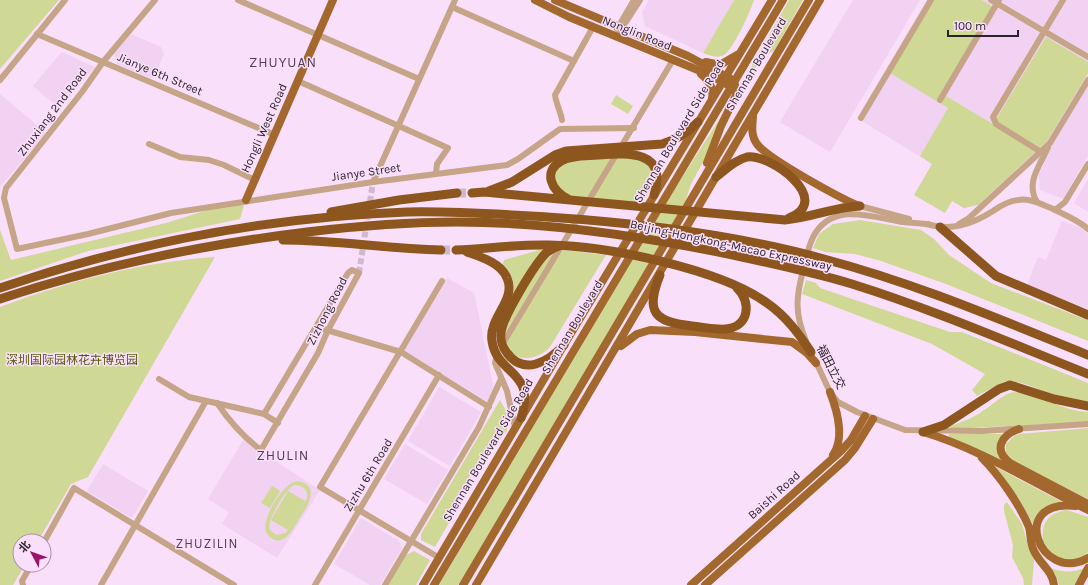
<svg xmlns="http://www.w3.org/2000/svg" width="1088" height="585" viewBox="0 0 1088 585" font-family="Karla,'Noto Sans SC',sans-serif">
<rect width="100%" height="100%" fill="#f9dff9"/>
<g fill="#f1d2f2">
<polygon points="649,0 734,0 703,53 645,26 642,12"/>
<polygon points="853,0 920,0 830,152 780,122"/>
<polygon points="927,0 1088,0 1088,156 1063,199 1040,190 1039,174 1044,164 1036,161 983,208 978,205 964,208 952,201 945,213 914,195 932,164 857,118"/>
<polygon points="131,34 161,47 164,54 153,79 117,64 114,53"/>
<polygon points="62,52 95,67 59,108 33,86"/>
<polygon points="0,94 46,133 0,187"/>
<polygon points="1088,179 1088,212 1074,203"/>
<polygon points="1062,221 1081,228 1088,234 1088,309 1027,285 1038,257 1046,260"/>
<polygon points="447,278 474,293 494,389 487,401 404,351"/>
<polygon points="439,387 481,412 450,466 408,441"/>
<polygon points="243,440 320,490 277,558 222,524 229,512 208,499"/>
<polygon points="405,444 448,470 427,504 384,479"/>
<polygon points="103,464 148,491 132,518 87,491"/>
<polygon points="361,518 399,541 402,548 380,585 370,585 334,564"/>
</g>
<g fill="#d0d896" fill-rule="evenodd">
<polygon points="0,0 59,0 0,69"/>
<path d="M734 0H754C751 10 733 50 724 55 717 59 709 55 703 53Z"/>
<polygon points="789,0 803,0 774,51 765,55 753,71 750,69"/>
<polygon points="933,0 982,0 993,7 941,93 993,124 1046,37 1088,62 1088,73 1047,141 978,205 964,208 952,201 945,213 914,195 932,164 920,156 948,108 890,73"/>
<polygon points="616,95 633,106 628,114 611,104"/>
<polygon points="724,112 708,153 691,184 685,203 464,576 458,585 439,585 665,204"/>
<path d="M629 157 643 159 655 174 651 189 642 203 570 198 563 193 554 178C555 173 557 168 561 165 576 156 611 158 629 157Z"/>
<polygon points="245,202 240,219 88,251 0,281 0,230 11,260 166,223 220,206"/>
<polygon points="860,220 921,230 934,239 949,255 991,283 1082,318 1088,318 1088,341 946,284 881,261 855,254 825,252 813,248 819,234 833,224"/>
<path d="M546 248 513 297C516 283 512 275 502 266L504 260Z"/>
<path d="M564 250 606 255 550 347C534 364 504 363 505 333 506 319 538 265 550 256 554 253 559 251 564 250Z"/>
<path d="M215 257 88 477 71 484 38 541H20V565H25L13 585H0V307C68 281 142 262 215 257Z"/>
<polygon points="806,280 816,283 820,288 950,332 962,332 1088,383 1088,402 1049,393 1025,384 1011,381 1003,382 977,396 972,390 985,374 932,344 802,294"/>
<path d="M1013 392C1039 394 1062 411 1088 412V422L952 429 950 426C962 422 974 418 984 410 994 404 1001 395 1013 392Z"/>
<polygon points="500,400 506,411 507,431 476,466 458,496 454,514 435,547 421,540 421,534"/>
<polygon points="1088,428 1088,499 1013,461 1006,454 1006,444 1014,436 1019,434"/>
<path d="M949 434H1005C996 445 995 452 1004 464L949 438Z"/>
<polygon points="992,465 1062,502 1053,504 1034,526 1022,504"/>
<path d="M297 481C322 485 307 507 299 519 292 532 280 552 266 532 261 519 283 483 297 481ZM294 485C303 485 308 490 307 498L286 533 276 535 270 530C266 521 285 490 294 485Z"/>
<polygon points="272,486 280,491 270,508 261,503"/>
<polygon points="288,491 305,501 288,530 271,520"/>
<polygon points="1007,502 1022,524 1029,549 1034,560 1032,585 1024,585 1023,578 1012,557 1013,545 1004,511 1004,505"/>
<path d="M1067 510 1088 517V552L1082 558 1065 562 1044 549C1040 528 1043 514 1067 510Z"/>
<polygon points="414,551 430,560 416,585 388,585 406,555"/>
<path d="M1050 568C1062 572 1073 573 1084 568L1076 585H1059L1055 574Z"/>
</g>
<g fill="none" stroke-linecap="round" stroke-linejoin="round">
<polyline stroke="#d0b9d0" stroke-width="6" stroke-dasharray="6 3" stroke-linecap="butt" points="359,273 373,182"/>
<g stroke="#d0b9d0" stroke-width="9" stroke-dasharray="9 4.5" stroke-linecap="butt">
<polyline points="457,193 472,193"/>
<polyline points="441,250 456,250"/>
</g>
<g stroke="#c5a487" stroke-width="6">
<polyline points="155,0 103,62 82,92 6,188 4,198 17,249 88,234 171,213 373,182 507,165 518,159 560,129 634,128"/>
<polyline points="238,0 419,79"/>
<polyline points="991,0 1088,57"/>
<polyline points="452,7 574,61"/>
<polyline points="617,29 634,0"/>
<polyline points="37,34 275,135"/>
<polyline points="616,37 640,0"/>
<polyline points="0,80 65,0"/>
<polyline points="298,81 448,148 437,164 436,173"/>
<polyline points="940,100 999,0"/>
<polyline points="861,118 931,0"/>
<path d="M562 120C561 113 555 100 555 95L593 27"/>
<polyline points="149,144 180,157 209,160 224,165 255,180"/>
<polyline points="1041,152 996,124 993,117 1063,0"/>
<polyline points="373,182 455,0"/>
<path d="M1037 202C1025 183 1040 166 1048 147"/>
<polyline points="860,206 909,219"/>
<polyline points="1055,210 1065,202 1088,164"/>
<path d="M926 224C951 231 971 225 993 211 1000 206 1008 201 1018 200 1030 198 1042 204 1053 209 1065 215 1078 220 1088 229"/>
<polyline points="959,224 969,218 1050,143 1088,80"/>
<polyline points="320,321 323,329 401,352 489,407"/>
<path d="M806 341C794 312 796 296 804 267 807 255 809 242 816 232 835 204 870 216 897 221 907 223 918 223 928 224"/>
<polyline points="502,345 673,60"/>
<polyline points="497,353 495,363 507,391 515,427"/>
<polyline points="815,360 830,392 838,402 857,412 905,430 982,431 1088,424"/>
<polyline points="159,379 189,397 264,414 278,423"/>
<path d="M217 403C230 422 243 437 261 450L318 353 328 330 359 273 352 270 348 273 264 414"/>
<polyline points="44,542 74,488 234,585"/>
<polyline points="438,557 320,487 442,281"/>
<polyline points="23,585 22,581 31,565"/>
<polyline points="101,585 206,401"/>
<polyline points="315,585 439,375"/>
<polyline points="385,585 479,427 501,379"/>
</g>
<g stroke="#a3682d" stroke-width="8">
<polyline points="535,0 569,17 710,75 728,85"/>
<polyline points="555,0 688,56 731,79 735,85 736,95 721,126 707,163"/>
<polyline points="706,62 720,65 737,55"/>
<path d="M701 74C709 81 714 88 712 99"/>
<path d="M753 117C752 126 751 136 757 144 768 159 840 198 859 206"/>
<polyline points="246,200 333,0"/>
<polyline points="621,346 637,334 650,330 695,332 792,342 807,353 816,363"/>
<path d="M830 392C837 410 845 438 833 455"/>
<path d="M1019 429C1001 435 993 450 1010 463L1088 504"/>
<path d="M923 432C978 448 1036 484 1088 510"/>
<path d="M982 458C999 475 1020 505 1029 527 1031 535 1030 543 1034 551 1040 564 1052 570 1054 585"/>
<path d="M1076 506C1007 498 1040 585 1088 558"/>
<polyline points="423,585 564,345 772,0"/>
<polyline points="434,585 783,0"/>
<polyline points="463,585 809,0"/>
<polyline points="476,585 820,0"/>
<polyline points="691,585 841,451 851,440 865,416"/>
<polyline points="705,585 845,460 855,448 873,419"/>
<polyline points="1079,585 1088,568"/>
</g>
<g stroke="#8c561e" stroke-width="9">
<path d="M716 177C725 170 735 160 747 157 769 153 835 200 789 218"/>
<path d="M489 191 512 182 555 155 566 151 662 144C677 140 687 133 698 122"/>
<path d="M472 193 484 192 785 220C810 218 834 207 860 206"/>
<path d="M568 199C552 191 542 172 561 161 571 155 586 156 598 155 629 153 668 150 654 195"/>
<polyline points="331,212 399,200 457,193"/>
<polyline points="940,227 996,276 1088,315"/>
<path d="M283 240C336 240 388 249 441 250"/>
<path d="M559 246C554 247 550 250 546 253 534 265 502 318 501 333 500 340 503 348 507 353 524 376 548 362 564 345"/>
<path d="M456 250C487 249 518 244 549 245 608 246 720 269 767 303 786 316 799 334 811 352"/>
<path d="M467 252C481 257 501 263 507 278 517 300 488 318 492 341 497 376 537 370 521 418"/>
<path d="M660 275C645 312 654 322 692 326 703 327 715 330 726 329 749 327 752 302 737 288"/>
<path d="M0 288C132 243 268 217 407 212 454 211 500 214 547 217 640 223 734 234 824 259 915 283 1001 320 1088 355"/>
<path d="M0 299C102 265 200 245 307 232 357 226 408 222 458 222 554 222 649 237 742 257 779 265 816 273 852 284 932 309 1010 343 1088 374"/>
<polyline points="923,432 944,425 999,389 1010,385 1054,399 1088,406"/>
</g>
</g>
<g text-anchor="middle" stroke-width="3" stroke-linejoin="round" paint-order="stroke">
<g font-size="12" fill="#2d232d" stroke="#f9dff9">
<text transform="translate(637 33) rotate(22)" y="4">Nonglin Road</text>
<text transform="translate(756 64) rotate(-59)" y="4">Shennan Boulevard</text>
<text transform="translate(160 74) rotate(23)" y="4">Jianye 6th Street</text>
<text transform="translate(52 112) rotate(-53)" y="4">Zhuxiang 2nd Road</text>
<text transform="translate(264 128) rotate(-66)" y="4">Hongli West Road</text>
<text transform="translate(679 131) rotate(-59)" y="4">Shennan Boulevard Side Road</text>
<text transform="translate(366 172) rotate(-8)" y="4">Jianye Street</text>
<text transform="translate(731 245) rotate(12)" y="4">Beijing-Hongkong-Macao Expressway</text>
<text transform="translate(327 311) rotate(-63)" y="4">Zizhong Road</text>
<text transform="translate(572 327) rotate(-59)" y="4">Shennan Boulevard</text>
<text transform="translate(831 367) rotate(63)" y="4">福田立交</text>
<text transform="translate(488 450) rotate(-59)" y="4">Shennan Boulevard Side Road</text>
<text transform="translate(368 475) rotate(-59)" y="4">Zizhu 6th Road</text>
<text transform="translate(774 495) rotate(-42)" y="4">Baishi Road</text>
</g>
<g font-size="12" fill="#555a11" stroke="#f9dff9">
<text x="72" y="364">深圳国际园林花卉博览园</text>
</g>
<g font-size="13" letter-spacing="1" fill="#533e54" stroke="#f9dff9">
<text x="207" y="548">ZHUZILIN</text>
</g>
<g font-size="14" letter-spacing="1" fill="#533e54" stroke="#f9dff9">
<text x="283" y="67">ZHUYUAN</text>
<text x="283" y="460">ZHULIN</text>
</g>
</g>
<g transform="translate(32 553) rotate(311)"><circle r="19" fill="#f9dff9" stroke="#a794a7"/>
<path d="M0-3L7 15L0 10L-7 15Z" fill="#9a1567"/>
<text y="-6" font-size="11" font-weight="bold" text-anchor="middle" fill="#2d232d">北</text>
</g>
<path d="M948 30v6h70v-6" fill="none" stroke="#2d232d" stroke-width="2"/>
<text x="954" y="30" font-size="12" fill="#2d232d" stroke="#f9dff9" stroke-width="3" paint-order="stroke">100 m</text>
</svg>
